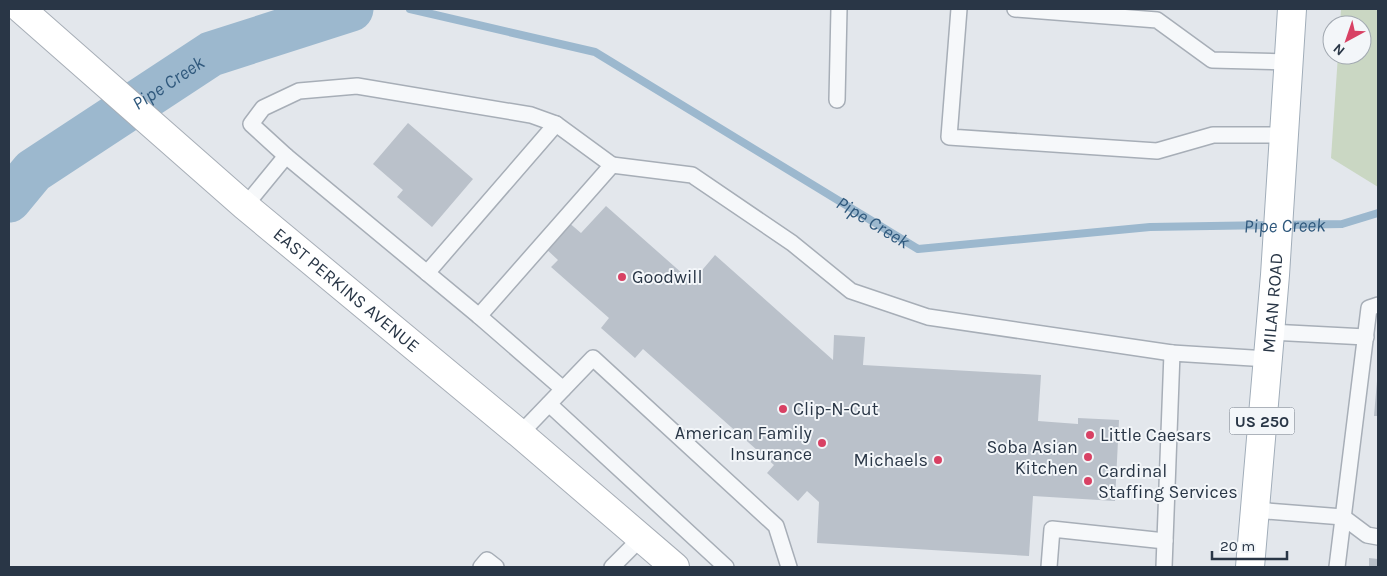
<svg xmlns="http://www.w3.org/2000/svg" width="1387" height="576" viewBox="0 0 1387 576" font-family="Karla,sans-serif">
<rect width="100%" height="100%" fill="#e3e7ec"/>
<polygon fill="#cad7c3" points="1341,9 1378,9 1378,187 1331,158 1338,55 1362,55 1362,25 1340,25"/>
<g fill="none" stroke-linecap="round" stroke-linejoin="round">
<path stroke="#9cb8ce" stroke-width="8" id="s1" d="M410 9 595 52 918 249 1150 227 1342 224 1378 213"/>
<path stroke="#9cb8ce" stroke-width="45" id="s2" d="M9 200 33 171 211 54 351 9"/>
</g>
<g fill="#bac1ca">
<polygon points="408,123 473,179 432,227 397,197 403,190 373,164"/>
<polygon points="606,206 692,282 715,255 833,360 834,335 865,337 863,365 1041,375 1038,421 1078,424 1078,418 1119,420 1115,501 1033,496 1029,556 817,543 819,502 807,491 798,501 767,473 774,465 643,349 635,358 601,328 609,318 551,267 558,260 544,247 567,221 581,233"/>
<polygon points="1377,381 1378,381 1378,416 1374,416"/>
<polygon points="1369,558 1378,559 1378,567 1369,567"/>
</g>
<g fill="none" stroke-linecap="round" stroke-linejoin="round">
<g stroke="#a7aeb7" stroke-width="18">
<g id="service">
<polyline points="959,9 949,137 1157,151 1213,135 1284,135"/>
<polyline points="1015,9 1157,20 1212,60 1289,62"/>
<polyline points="837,100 839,9"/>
<polyline points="286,156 251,124 263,108 299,91 357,86 531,115 556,124 612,165"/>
<polyline points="245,206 286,156 479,316 563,389"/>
<polyline points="427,273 556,124"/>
<polyline points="479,316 612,165 692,175 792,243 851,291 928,317 1172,353"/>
<polyline points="1270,332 1366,337"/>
<polyline points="549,404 726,567"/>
<polyline points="520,434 593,358 776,526 789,567"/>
<polyline points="1255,510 1343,517 1367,535 1378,537"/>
<polyline points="481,567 487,560 496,567"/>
<polyline points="612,567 641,538"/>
<polyline points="1049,567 1052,529 1165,541"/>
<polyline points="1164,567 1172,353 1268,359"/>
<polyline points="1337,567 1369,308 1378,305"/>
</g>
</g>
<g stroke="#a7aeb7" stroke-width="30">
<g id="secondary">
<path id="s3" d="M21 9 245 206 520 434 675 567"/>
</g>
</g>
<g stroke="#a1adb9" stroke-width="30">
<g id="primary">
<path id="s4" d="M1250 567 1275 275 1292 9"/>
</g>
</g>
<use href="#service" stroke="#f6f8fa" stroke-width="15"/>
<use href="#secondary" stroke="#fff" stroke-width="28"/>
<use href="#primary" stroke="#fff" stroke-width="28"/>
</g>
<g fill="#d84164" stroke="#f3f6f9" stroke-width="2">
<circle cx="622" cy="277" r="5"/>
<circle cx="783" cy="409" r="5"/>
<circle cx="1090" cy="435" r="5"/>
<circle cx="822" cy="443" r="5"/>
<circle cx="1088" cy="457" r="5"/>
<circle cx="938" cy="460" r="5"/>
<circle cx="1088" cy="481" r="5"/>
</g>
<g text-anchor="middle" stroke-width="4" stroke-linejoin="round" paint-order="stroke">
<rect fill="#f3f6f9" stroke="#66707c" stroke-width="1" x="1229.5" y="407.5" width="65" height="27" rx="4"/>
<g font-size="16" font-weight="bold" fill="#293646">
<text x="1262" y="427">US 250</text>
</g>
<g font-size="18" fill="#293646" stroke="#f3f6f9" text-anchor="start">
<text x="632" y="283">Goodwill</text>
<text x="793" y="415">Clip-N-Cut</text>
<text x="812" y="439" text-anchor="end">American Family<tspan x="812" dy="21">Insurance</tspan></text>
<text x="1100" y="441">Little Caesars</text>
<text x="1078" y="453" text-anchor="end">Soba Asian<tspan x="1078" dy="21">Kitchen</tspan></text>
<text x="928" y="466" text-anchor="end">Michaels</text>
<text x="1098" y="477">Cardinal<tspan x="1098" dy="21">Staffing Services</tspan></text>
</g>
<g font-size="18" fill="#293646" stroke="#f3f6f9">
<text dy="6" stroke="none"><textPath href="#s3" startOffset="430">EAST PERKINS AVENUE</textPath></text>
<text dy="6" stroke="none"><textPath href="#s4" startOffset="265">MILAN ROAD</textPath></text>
</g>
<g font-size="19" font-style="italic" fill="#30597d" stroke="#f3f6f9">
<text dy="7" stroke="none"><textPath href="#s2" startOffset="199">Pipe Creek</textPath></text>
<text dy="7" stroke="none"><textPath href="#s1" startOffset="516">Pipe Creek</textPath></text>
<text dy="7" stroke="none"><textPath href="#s1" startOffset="936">Pipe Creek</textPath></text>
</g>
</g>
<rect width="1387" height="576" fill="none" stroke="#293646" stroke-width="20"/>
<g transform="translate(1347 40) rotate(220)"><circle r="24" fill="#f3f6f9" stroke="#a2a9b1"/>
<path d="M0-4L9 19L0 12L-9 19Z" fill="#d84164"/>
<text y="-8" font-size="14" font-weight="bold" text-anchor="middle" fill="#293646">N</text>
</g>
<path d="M1212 551v8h75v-8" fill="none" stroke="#293646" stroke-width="2.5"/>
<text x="1220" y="551" font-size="15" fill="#293646" stroke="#f3f6f9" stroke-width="4" paint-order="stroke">20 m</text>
</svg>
